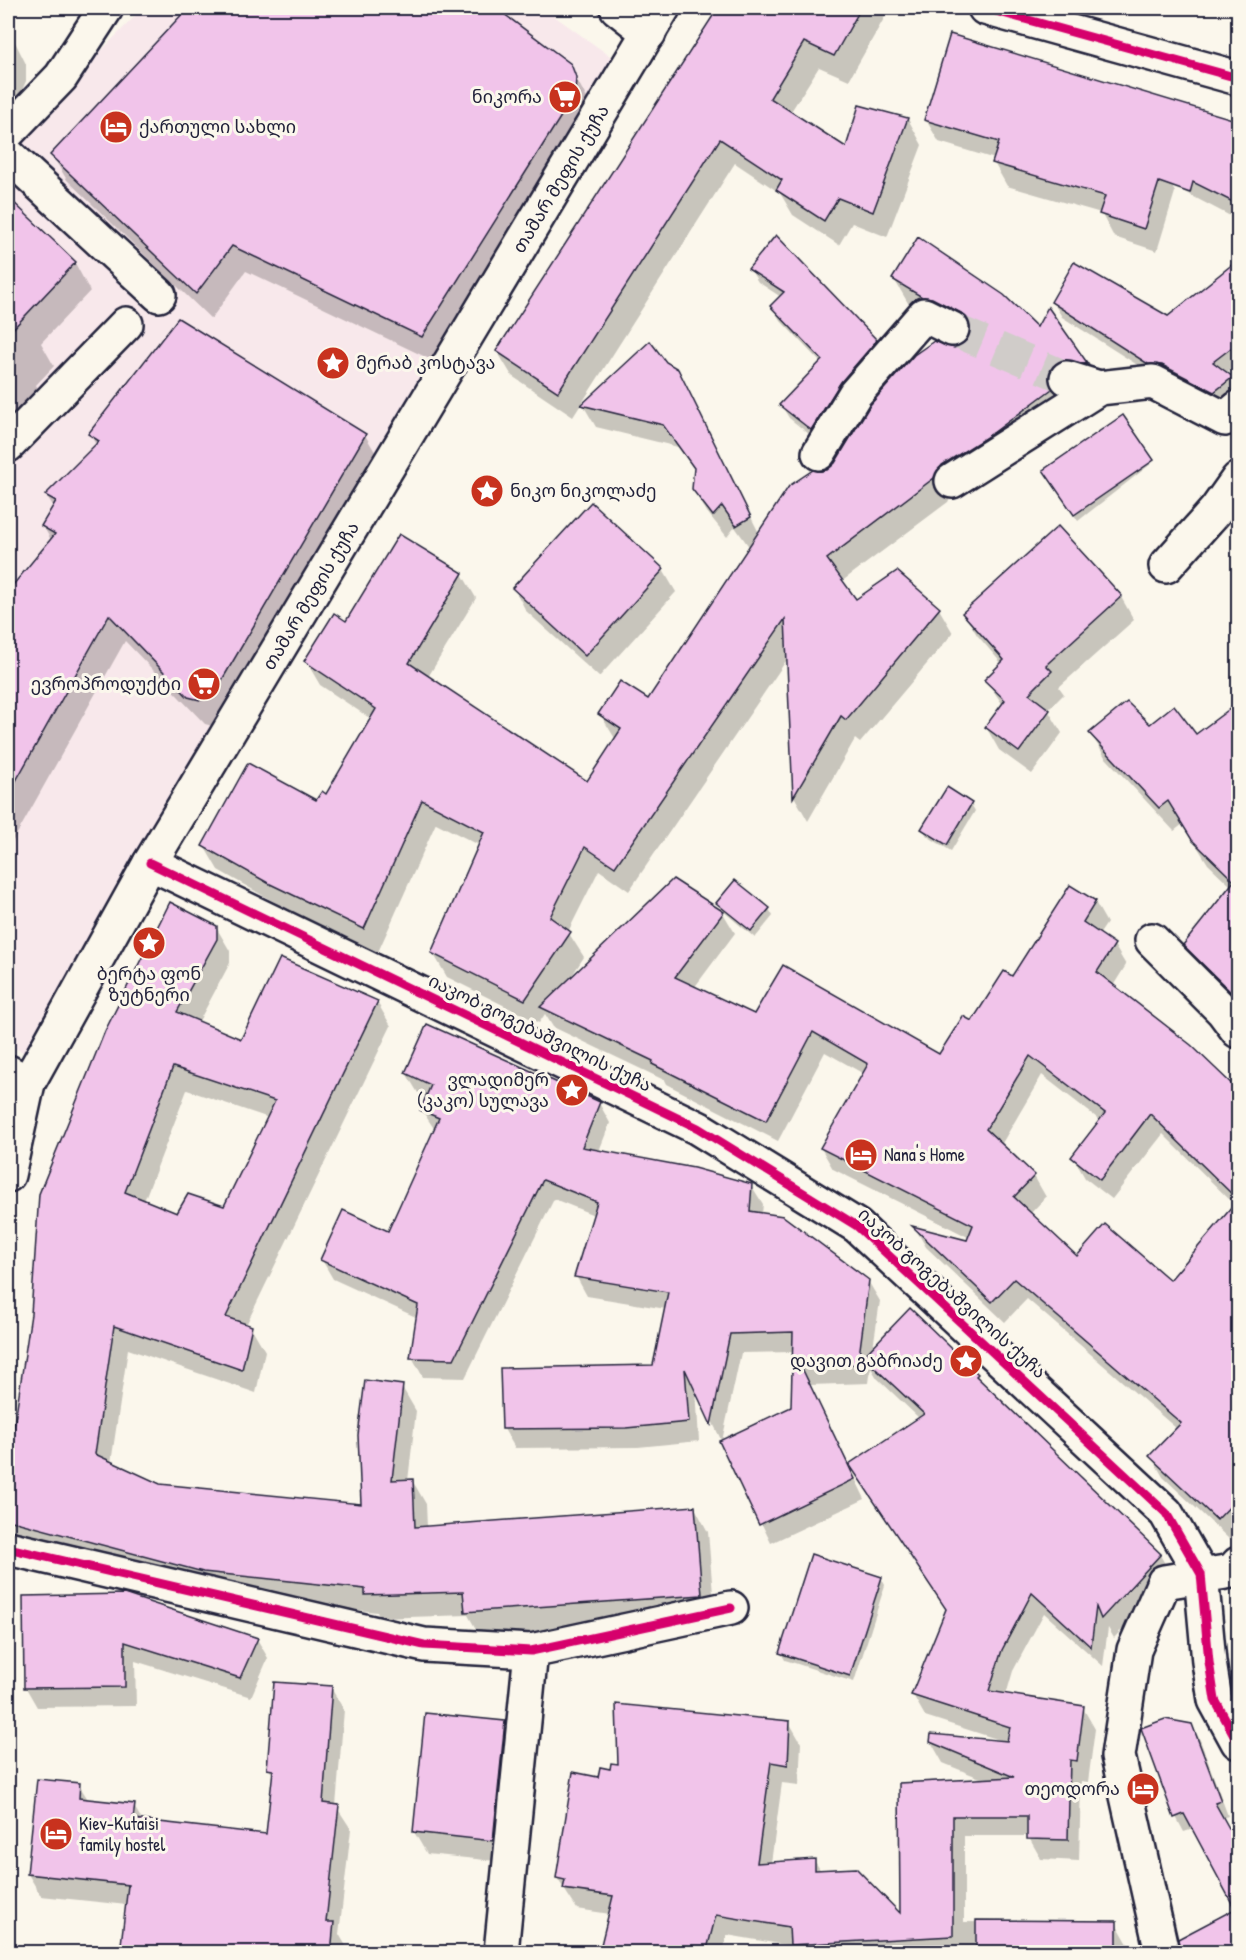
<svg xmlns="http://www.w3.org/2000/svg" width="1246" height="1960" viewBox="0 0 1246 1960" font-family="'Patrick Hand','Noto Sans Georgian',sans-serif">
<rect width="100%" height="100%" fill="#fbf7ec"/>
<filter id="ink" filterUnits="userSpaceOnUse"><feTurbulence type="fractalNoise" baseFrequency=".0167" numOctaves="2"/><feDisplacementMap in="SourceGraphic" scale="12" xChannelSelector="R" yChannelSelector="G"/><feConvolveMatrix kernelMatrix="1 2 1 2 8 2 1 2 1" color-interpolation-filters="sRGB"/></filter>
<g filter="url(#ink)">
<polygon fill="#f8e8eb" points="143,8 543,8 617,61 27,1054 8,1045 8,146"/>
<g fill="#0003" fill-rule="evenodd">
<polygon points="191,8 493,8 569,65 590,104 436,362 246,271 211,319 67,180 52,155"/>
<polygon points="720,8 890,8 849,80 819,67 790,113 847,149 908,119 922,145 887,237 852,223 839,245 793,215 780,193 735,163 573,417 512,376 497,351"/>
<polygon points="8,28 26,64 26,81 20,95 8,108"/>
<polygon points="926,120 1238,123 1238,220 1171,185 1175,192 1157,251 1114,237 1101,213 1007,186 994,163 995,159 939,142"/>
<polygon points="17,209 75,263 90,291 41,343 54,366 36,385 51,412 8,458 8,222"/>
<polygon points="1238,263 1238,363 1226,374 1232,378 1238,395 1223,407 1158,378 1062,317 1053,302 1168,318"/>
<polygon points="750,269 875,339 883,353 819,442 789,418 781,405 821,363 780,320 772,306 781,297 758,282"/>
<polygon points="894,279 1037,329 1049,310 1099,387 955,489 948,502 841,582 855,601 897,573 939,609 953,633 860,743 855,739 808,821 795,798 788,658 629,891 599,870 568,932 584,957 571,977 723,913 735,933 694,988 755,1016 940,1056 1012,979 1095,902 1107,923 1099,935 1114,945 1126,965 1113,986 1238,1093 1238,1208 1163,1134 1112,1199 1085,1178 1073,1157 1101,1121 1042,1075 1001,1145 1034,1176 1046,1197 1030,1214 1077,1258 1171,1282 1238,1232 1238,1530 1229,1539 1163,1477 1151,1456 1177,1429 1027,1299 1005,1322 926,1247 915,1228 968,1242 970,1238 833,1169 821,1148 864,1074 825,1052 778,1141 666,1084 664,1080 553,1027 545,1014 539,1023 447,977 433,953 479,845 436,823 378,952 283,907 218,870 204,846 327,796 371,719 320,685 306,661 347,623 462,574 476,598 428,677 587,783 616,740 600,714 648,701 750,548 735,527 727,537 707,512 693,489 696,472 678,447 596,427 583,405 665,363 677,370 759,533 954,349 963,346 971,334 947,322 937,320 908,303"/>
<polygon points="90,434 365,435 381,462 216,727 205,724 125,641 8,850 8,580 15,584 51,540 43,526 54,507 46,495 96,445"/>
<polygon points="1144,448 1152,463 1078,521 1045,471"/>
<polygon points="8,490 15,502 8,509"/>
<polygon points="591,504 663,570 676,592 599,677 526,611 514,588"/>
<polygon points="1066,537 1121,597 1134,620 1059,687 1064,694 1048,710 1062,733 1032,774 999,750 986,727 1003,705 986,680 1002,664 977,635 964,613"/>
<polygon points="1238,704 1238,1008 1199,969 1185,945 1232,887 1208,864 1183,824 1174,831 1105,757 1091,734 1150,726 1196,737"/>
<polygon points="971,804 975,811 951,851 927,836 923,829"/>
<polygon points="718,903 769,909 773,916 755,938 722,910"/>
<path d="M216 927 230 951V963L198 1023 242 1041 377 1002 391 1026 246 1325 251 1327 265 1351 256 1393 128 1349 111 1463 159 1485 363 1505 402 1387 416 1411 408 1481 412 1480 426 1504 427 1527 695 1508 708 1532 715 1619 480 1636 468 1615 380 1618 377 1612 217 1596 18 1542 8 1525V1453L11 1454 32 1314ZM187 1090 269 1118 225 1208 178 1215 144 1201Z"/>
<path d="M406 1073 599 1103 610 1123 599 1151 751 1185 763 1204 762 1214 868 1281 880 1301 873 1348 977 1375 983 1385 1160 1555 1172 1576 1114 1638 1108 1628 1103 1666 1044 1613 1013 1671 1006 1695 1083 1708 1095 1729 1088 1782 1081 1781 1079 1861 1041 1859 1028 1836H964V1922L1116 1923 1128 1944V1952H792L791 1946 727 1935 723 1952H601L610 1914 577 1909 557 1878 600 1778 620 1766 789 1722 801 1743 799 1785 782 1783 771 1863 814 1860 821 1871 901 1916V1784L985 1780 943 1763 931 1742 1003 1741 925 1716 913 1695 947 1611 863 1485 920 1419 877 1378 871 1368 869 1383 810 1385 865 1499 771 1543 696 1388 699 1441 638 1447 515 1448 504 1429 502 1369 655 1366 666 1309 587 1296 576 1276 594 1215 554 1199 465 1378 423 1377 412 1357 418 1318 333 1279 322 1260 389 1233 435 1130 421 1109 427 1097 418 1093ZM794 1352 792 1408 722 1441 741 1353Z"/>
<polygon points="881,1578 885,1585 854,1682 785,1660 781,1653"/>
<polygon points="24,1597 257,1639 268,1658 251,1697 135,1661 136,1706 37,1707 26,1688"/>
<polygon points="331,1688 344,1710 336,1806 351,1829 339,1934 346,1946 346,1952 121,1952 127,1905 41,1896 28,1874 79,1785 89,1801 134,1806 143,1822 268,1835 274,1777 269,1769"/>
<polygon points="504,1723 517,1745 505,1862 427,1854 414,1832"/>
<polygon points="1191,1725 1200,1740 1228,1816 1222,1818 1237,1909 1193,1829 1184,1832 1176,1817"/>
</g>
<g fill="#f1c4ea" stroke="#22223b" stroke-width="1.5" fill-rule="evenodd">
<polygon points="188,8 496,8 571,64 576,77 575,94 422,337 232,246 196,294 50,155"/>
<polygon points="718,8 861,8 834,56 804,42 770,98 846,147 859,105 908,118 873,212 838,198 824,221 776,190 782,180 720,139 558,392 496,351"/>
<polygon points="950,34 1239,121 1239,205 1193,182 1190,193 1159,182 1144,229 1099,214 1105,196 992,163 999,142 924,120"/>
<polygon points="8,197 76,262 8,334"/>
<polygon points="776,235 877,340 841,382 811,430 779,405 822,360 770,306 784,292 748,269"/>
<polygon points="918,237 1004,295 1037,327 1048,307 1088,364 1063,360 1055,364 1049,373 1052,389 993,433 942,465 934,478 827,559 856,599 897,571 940,608 846,720 841,716 793,798 785,619 615,867 585,847 550,917 571,932 525,1000 431,953 484,832 422,800 364,929 268,883 202,846 248,763 316,800 322,791 326,794 376,709 304,661 334,613 346,621 399,534 463,573 409,663 587,781 621,729 598,714 620,681 648,699 789,486 813,470 827,470 835,463 870,405 914,355 934,341 954,348 962,345 968,338 971,327 968,319 961,313 932,298 922,297 892,279"/>
<polygon points="1239,259 1239,342 1213,362 1233,377 1214,392 1162,365 1148,364 1051,302 1074,262 1168,316"/>
<polygon points="178,318 366,434 212,697 200,700 188,697 109,615 8,795 8,591 55,534 41,526 56,501 45,495 99,441 88,434"/>
<polygon points="650,341 666,362 678,369 751,517 736,526 722,506 713,516 692,489 694,468 663,425 581,405"/>
<polygon points="1123,415 1154,460 1074,515 1043,470"/>
<polygon points="591,502 664,569 585,656 512,588"/>
<polygon points="1058,526 1122,596 1046,665 1052,671 1029,694 1050,710 1019,752 985,727 1005,700 984,680 1004,660 962,613"/>
<polygon points="1127,702 1150,724 1174,705 1196,734 1239,702 1239,1000 1183,945 1234,881 1192,840 1168,801 1159,808 1089,733"/>
<polygon points="947,787 972,803 947,845 921,829"/>
<path d="M673 879 724 912 675 977 754 1014 783 965 939 1054 963 1016 972 1021 1004 971 1012 976 1070 885 1096 901 1083 922 1115 944 1097 972 1191 1045 1239 1091V1497L1217 1520 1149 1456 1181 1423 1014 1279 992 1302 912 1226 967 1240 973 1225 820 1148 868 1064 813 1032 766 1121 652 1064 653 1061 540 1007ZM1030 1056 1105 1113 1071 1157 1100 1180 1150 1114 1238 1200 1170 1280 1105 1224 1077 1256 1014 1197 1035 1175 986 1129Z"/>
<polygon points="735,880 770,908 751,931 716,903"/>
<path d="M170 902 217 926V939L177 1012 241 1039 280 958 378 1001 226 1317 252 1326 242 1370 114 1326 95 1454 160 1484 361 1504 358 1435 365 1380 403 1385 392 1480 413 1479 415 1527 695 1506 702 1595 465 1612 463 1592 365 1595V1589L203 1572 8 1520V1467L31 1314 39 1194 105 1031ZM173 1067 275 1101 224 1206 188 1194 177 1213 125 1192Z"/>
<polygon points="427,1024 600,1102 582,1147 694,1168 752,1184 750,1211 783,1216 869,1280 858,1364 801,1366 855,1479 759,1525 719,1441 791,1407 793,1332 730,1334 711,1425 685,1369 689,1422 626,1428 502,1429 500,1368 653,1365 668,1292 574,1277 597,1202 543,1180 454,1359 410,1358 418,1305 320,1260 343,1210 388,1231 439,1118 420,1110 431,1085 405,1073"/>
<polygon points="910,1308 978,1374 976,1376 1161,1554 1101,1619 1096,1607 1091,1647 1032,1593 1002,1650 989,1691 1084,1706 1077,1761 1070,1760 1068,1840 1027,1839 1027,1816 953,1816 953,1936 790,1945 789,1927 716,1915 706,1953 599,1953 613,1896 563,1889 565,1880 556,1878 573,1772 598,1777 600,1767 610,1769 611,1763 618,1764 616,1704 790,1721 788,1765 771,1762 757,1863 815,1859 815,1870 856,1868 900,1913 899,1783 1014,1777 930,1742 931,1734 1007,1741 1010,1727 911,1695 946,1609 849,1464 924,1414 863,1357"/>
<polygon points="811,1554 882,1577 850,1676 779,1653"/>
<polygon points="124,1594 258,1638 240,1678 125,1642 125,1687 24,1688 23,1596"/>
<polygon points="274,1682 332,1686 323,1803 339,1805 326,1922 334,1922 331,1953 120,1953 128,1885 27,1874 37,1779 80,1783 79,1798 135,1804 133,1819 266,1834 273,1770 267,1769"/>
<polygon points="425,1713 505,1721 493,1841 413,1832"/>
<polygon points="1165,1719 1192,1724 1221,1801 1215,1803 1239,1846 1239,1953 1180,1953 1178,1939 1235,1909 1184,1814 1174,1818 1141,1728"/>
<polygon points="976,1920 1117,1921 1117,1953 976,1953"/>
</g>
<g fill="none" stroke-linecap="round" stroke-linejoin="round">
<polyline stroke="#d0ccc9" stroke-width="33" stroke-dasharray="33 16" stroke-linecap="butt" points="952,329 1067,378"/>
<g stroke="#22223b" stroke-width="38">
<g id="minor">
<polyline points="617,8 649,33"/>
<polyline points="985,8 1238,78"/>
<polyline points="8,155 159,295"/>
<polyline points="1067,378 1099,388 1153,382 1225,419 1238,408"/>
<polyline points="8,445 126,324"/>
<polyline points="819,453 855,394 924,315 952,329"/>
<polyline points="952,481 1099,388"/>
<polyline points="1166,566 1216,510 1238,479"/>
<polyline points="150,863 698,1128 857,1226 1166,1513 1201,1574 1209,1662 1215,1700 1238,1742"/>
<polyline points="1152,940 1223,1011 1238,1031"/>
<polyline points="8,1072 28,1083"/>
<polyline points="8,1548 424,1645 531,1651 731,1608"/>
<polyline points="501,1952 531,1651"/>
<polyline points="1162,1952 1118,1756 1134,1650 1164,1582 1232,1571 1238,1564"/>
</g>
</g>
<g stroke="#22223b" stroke-width="38">
<g id="major">
<polyline points="8,132 61,77 106,8"/>
<polyline points="8,1175 28,1083 150,863 663,8"/>
</g>
</g>
<use href="#minor" stroke="#fbf7ec" stroke-width="33"/>
<use href="#major" stroke="#fbf7ec" stroke-width="33"/>
<g stroke="#fbf7ec" stroke-width="13">
<g id="cycleway">
<polyline points="985,8 1238,78"/>
<polyline points="150,863 698,1128 857,1226 1166,1513 1201,1574 1209,1662 1215,1700 1238,1742"/>
<polyline points="8,1548 424,1645 531,1651 731,1608"/>
</g>
</g>
<use href="#cycleway" stroke="#d6006c" stroke-width="9"/>
</g>
</g>
<defs>
<g id="supermarket-disc" transform="scale(1.725)"><circle r="9.5" fill="#c8321e" stroke="#fbf7ec"/><path d="M-6-5.5h2.5l.6 2H6L4.5 2H-2.5L-4.4-4H-6ZM-1.5 3.2a1.3 1.3 0 1 0 .1 0ZM3 3.2a1.3 1.3 0 1 0 .1 0Z" fill="#fff"/></g>
<g id="hotel-disc" transform="scale(1.725)"><circle r="9.5" fill="#c8321e" stroke="#fbf7ec"/><path d="M-6-4.5h1.5V1H6V5H4.5V3h-9V5H-6ZM-4 0a1.8 1.8 0 1 1 3.6 0ZM.5 0V-2.5h3Q6-2.5 6 0Z" fill="#fff"/></g>
<g id="sight-disc" transform="scale(1.725)"><circle r="9.5" fill="#c8321e" stroke="#fbf7ec"/><path d="M0-6L1.8-2.2L6-1.7L2.9 1.2L3.7 5.4L0 3.3L-3.7 5.4L-2.9 1.2L-6-1.7L-1.8-2.2Z" fill="#fff"/></g>
</defs>
<g fill-rule="evenodd">
<use href="#supermarket-disc" x="565" y="97"/>
<use href="#hotel-disc" x="116" y="127"/>
<use href="#sight-disc" x="333" y="363"/>
<use href="#sight-disc" x="487" y="491"/>
<use href="#supermarket-disc" x="204" y="684"/>
<use href="#sight-disc" x="149" y="943"/>
<use href="#sight-disc" x="572" y="1090"/>
<use href="#hotel-disc" x="861" y="1155"/>
<use href="#sight-disc" x="966" y="1361"/>
<use href="#hotel-disc" x="1143" y="1789"/>
<use href="#hotel-disc" x="56" y="1834"/>
</g>
<g text-anchor="middle" stroke-width="6" stroke-linejoin="round" paint-order="stroke">
<g font-size="18" fill="#22223b" stroke="#fbf7ec" text-anchor="end">
<text x="542" y="103">ნიკორა</text>
<text x="139" y="133" text-anchor="start">ქართული სახლი</text>
<text x="356" y="369" text-anchor="start">მერაბ კოსტავა</text>
<text x="510" y="497" text-anchor="start">ნიკო ნიკოლაძე</text>
<text x="181" y="690">ევროპროდუქტი</text>
<text x="149" y="980" text-anchor="middle">ბერტა ფონ<tspan x="149" dy="21">ზუტნერი</tspan></text>
<text x="549" y="1086">ვლადიმერ<tspan x="549" dy="21">(კაკო) სულავა</tspan></text>
<text x="884" y="1161" text-anchor="start">Nana's Home</text>
<text x="943" y="1367">დავით გაბრიაძე</text>
<text x="1120" y="1795">თეოდორა</text>
<text x="79" y="1830" text-anchor="start">Kiev-Kutaisi<tspan x="79" dy="21">family hostel</tspan></text>
</g>
<g font-size="18" fill="#22223b" stroke="#fbf7ec">
<text transform="translate(561 179) rotate(-59)" y="6">თამარ მეფის ქუჩა</text>
<text transform="translate(311 596) rotate(-59)" y="6">თამარ მეფის ქუჩა</text>
<text transform="translate(540 1033) rotate(26)" y="6">იაკობ გოგებაშვილის ქუჩა</text>
<text transform="translate(952 1293) rotate(42)" y="6">იაკობ გოგებაშვილის ქუჩა</text>
</g>
</g>
<rect width="1246" height="1960" fill="none" stroke="#fbf7ec" stroke-width="30"/>
<rect x="15" y="15" width="1216" height="1930" fill="none" stroke="#22223b" stroke-width="2" filter="url(#ink)"/>
</svg>
